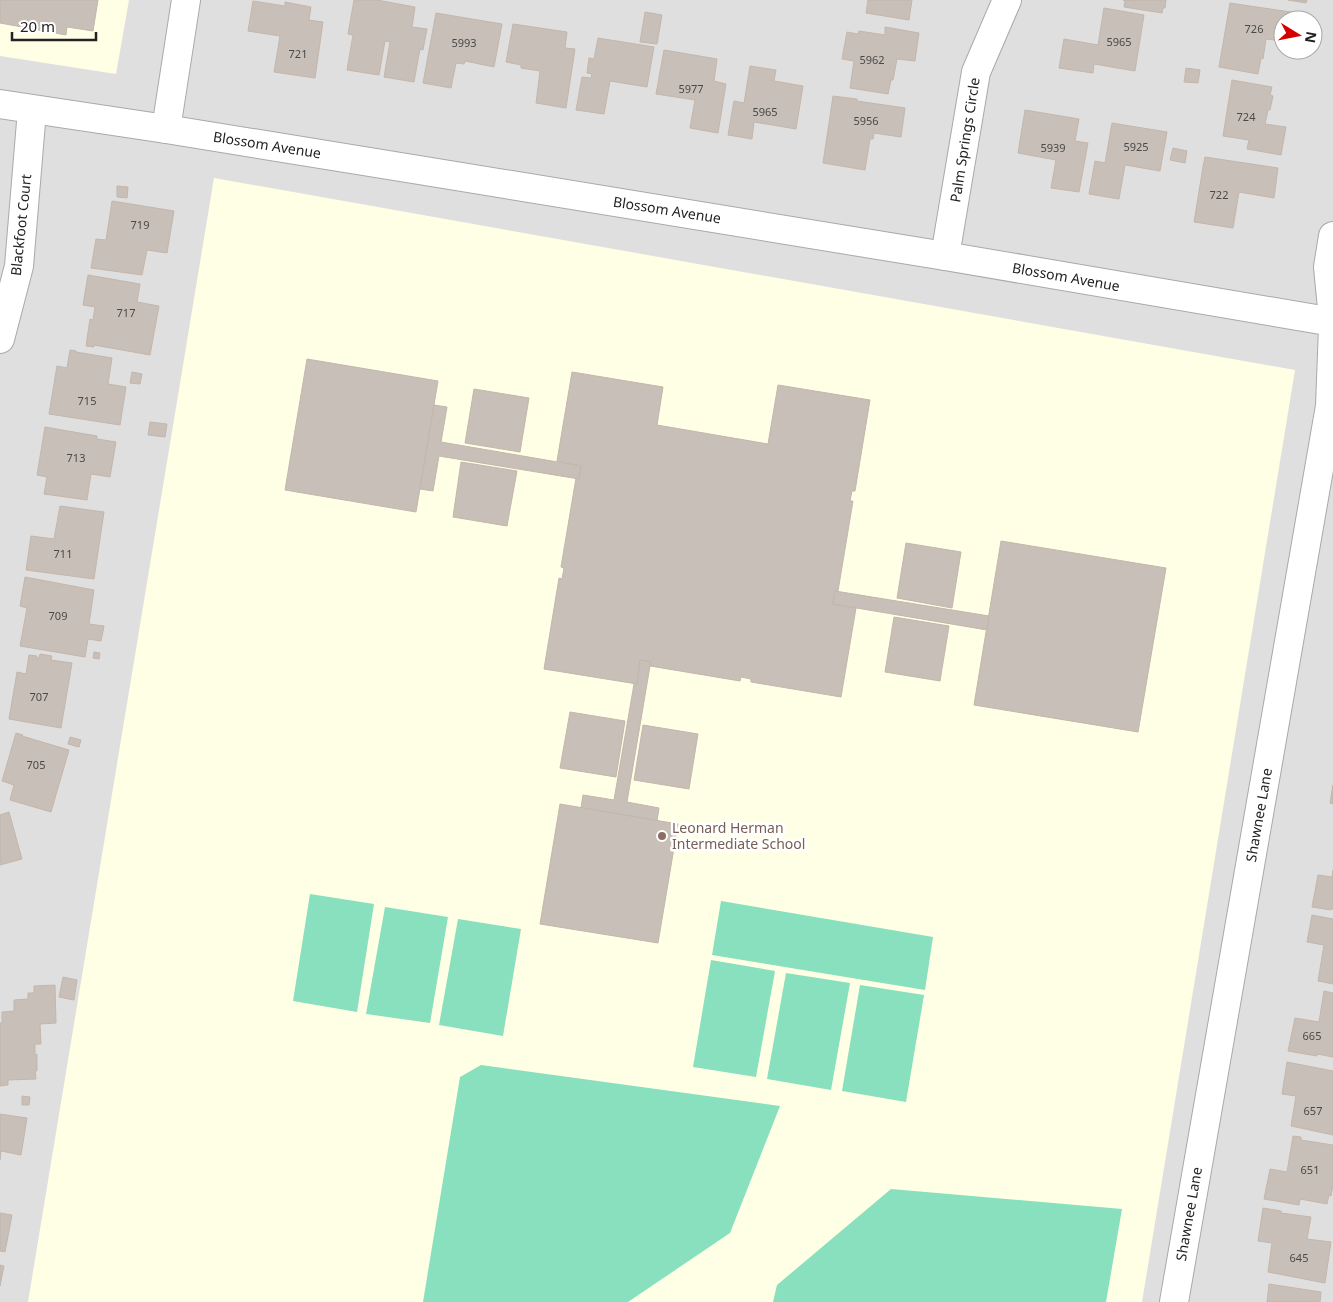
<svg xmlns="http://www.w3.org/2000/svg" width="1333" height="1302" viewBox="0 0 1333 1302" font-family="'Noto Sans',sans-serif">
<rect width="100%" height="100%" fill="#f2efe9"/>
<path fill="#e0dfdf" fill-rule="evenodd" d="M0 0H1333V1302H0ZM1283 20H1313V50H1283Z"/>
<g fill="#ffffe5">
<polygon points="0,0 129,0 116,74 0,56"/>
<polygon points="214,178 1295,370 1142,1302 28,1302"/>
</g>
<g fill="#88e0be">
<polygon points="310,894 374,904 357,1012 293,1001"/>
<polygon points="721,901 933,937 925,990 712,955"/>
<polygon points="385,907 448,917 430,1023 366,1014"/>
<polygon points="458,919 521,929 503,1036 439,1025"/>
<polygon points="711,960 775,971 756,1077 693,1067"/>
<polygon points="786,973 850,983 831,1090 767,1079"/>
<polygon points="860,985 924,995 906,1102 842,1091"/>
<polygon points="481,1065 780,1106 730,1233 628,1302 423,1302 460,1077"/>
<polygon points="891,1189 1122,1209 1106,1302 773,1302 777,1285"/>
</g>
<g fill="#c7bfb8" stroke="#c4b6ab">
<polygon points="0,0 98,0 93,31 67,27 66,35 0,23"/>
<polygon points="354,0 377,0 415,7 412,27 427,29 423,50 420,49 414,82 384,77 390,42 385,41 379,75 347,70 353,35 348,34"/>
<polygon points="868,0 912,0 909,20 866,13"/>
<polygon points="1123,0 1166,0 1165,8 1163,8 1162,13 1124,7 1125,1"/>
<polygon points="1288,0 1307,0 1306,3"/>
<polygon points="253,1 285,6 285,2 311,7 309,20 323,22 315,78 274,72 280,36 248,31"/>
<polygon points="1230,3 1304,14 1303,20 1283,20 1283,41 1266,39 1263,59 1261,58 1258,74 1219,67"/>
<polygon points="1104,8 1144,15 1135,71 1094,64 1093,73 1059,68 1064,39 1098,45"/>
<polygon points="645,12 662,15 657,44 640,42"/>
<polygon points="436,13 502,24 494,67 465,61 464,64 456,63 451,88 423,83"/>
<polygon points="513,24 567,32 565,48 575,49 566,108 536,103 540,71 521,68 521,65 506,62"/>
<polygon points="885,27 919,33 915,61 897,59 893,80 891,80 888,94 850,88 854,61 842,59 847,32 858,34 859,31 885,35"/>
<polygon points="598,38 654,47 647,87 610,81 604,114 576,110 582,77 591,78 592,74 587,73 589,58 594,59"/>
<polygon points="664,50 717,59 714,81 726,84 718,133 690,128 695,100 656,94"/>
<polygon points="750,66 776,70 774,81 803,86 796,129 754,122 752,139 728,135 734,101 744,103"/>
<polygon points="1186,68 1200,70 1198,83 1184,82"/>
<polygon points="1232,80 1272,87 1270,95 1273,96 1270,110 1268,110 1265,124 1286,127 1281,155 1247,149 1249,140 1223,136"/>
<polygon points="833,96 857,99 857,101 905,108 901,137 874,133 873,139 870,139 865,170 823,163"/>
<polygon points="1025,110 1079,119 1075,141 1088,143 1079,192 1051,188 1056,160 1018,153"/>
<polygon points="1112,123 1167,132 1160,171 1125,165 1119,199 1089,194 1095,161 1105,163"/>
<polygon points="1173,148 1187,151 1185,163 1170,160"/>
<polygon points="1205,157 1278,168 1274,198 1239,192 1233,228 1194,222 1203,167"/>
<polygon points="117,186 128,187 127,198 117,197"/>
<polygon points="112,201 174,211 167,253 147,250 142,275 91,268 96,239 106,240"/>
<polygon points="88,275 140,284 137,302 159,306 150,355 94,345 94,347 86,346 90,319 93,320 95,307 83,305"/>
<polygon points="70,350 76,351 76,352 112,358 108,384 126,387 120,425 49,414 57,366 67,368"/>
<polygon points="307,359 438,381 416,512 285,490"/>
<polygon points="132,372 142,374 140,384 130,383"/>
<polygon points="572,372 663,387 657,425 768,444 778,385 870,400 855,491 852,491 850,501 853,501 838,591 835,591 833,604 856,608 841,697 751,682 751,679 741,677 740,681 650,666 651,662 640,660 637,684 544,669 559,578 562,579 564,568 561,567 576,478 579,479 581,466 557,461"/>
<polygon points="474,389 529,398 520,452 465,443"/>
<polygon points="434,405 447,407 441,442 581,466 579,479 439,456 433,491 420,489"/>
<polygon points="150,422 167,424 165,437 148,435"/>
<polygon points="45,427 97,436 97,439 116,442 110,477 91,474 87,500 44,494 47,477 37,475"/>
<polygon points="461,462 517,471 507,526 453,517"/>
<polygon points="60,506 104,512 94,579 26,570 31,536 54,539"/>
<polygon points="1001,541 1166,568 1138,732 974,705"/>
<polygon points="906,543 961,552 952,608 897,598"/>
<polygon points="25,577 94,590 89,624 104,626 101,641 88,639 85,657 20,646 27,608 20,606"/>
<polygon points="835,591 989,616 987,630 833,604"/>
<polygon points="894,617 949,626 940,681 885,672"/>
<polygon points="94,652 100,653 99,659 93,658"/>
<polygon points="40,654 52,656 51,660 72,663 61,728 9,719 17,672 26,674 29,655 37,656 37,658 39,658"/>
<polygon points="640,660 651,662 650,666 627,802 659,808 657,821 581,808 583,795 614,800 634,684 637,684"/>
<polygon points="570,712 625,721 616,777 560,768"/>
<polygon points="643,725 698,734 689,789 634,780"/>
<polygon points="16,733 23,735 22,736 69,750 51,812 10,800 14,785 2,781"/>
<polygon points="70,737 81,740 79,747 68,744"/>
<polygon points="1333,785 1333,804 1330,803"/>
<polygon points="560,804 678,824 658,943 540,924"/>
<polygon points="9,812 22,859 0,865 0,815"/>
<polygon points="1333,870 1333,909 1331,909 1331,910 1312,907 1318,875 1332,877"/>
<polygon points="1312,915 1333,919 1333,984 1318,981 1324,945 1307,942"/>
<polygon points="63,977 77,980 74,1000 59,997"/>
<polygon points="55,985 56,1023 40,1024 41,1044 35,1044 35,1055 37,1054 37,1071 35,1071 36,1079 8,1080 8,1085 0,1086 0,1023 2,1023 2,1012 14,1011 14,1000 28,999 28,993 34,993 34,986"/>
<polygon points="1324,991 1333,993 1333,1057 1317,1054 1317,1056 1288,1051 1295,1018 1319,1022"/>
<polygon points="1287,1062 1333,1071 1333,1135 1291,1126 1296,1096 1282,1094"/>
<polygon points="22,1096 30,1097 29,1105 22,1105"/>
<polygon points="0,1114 27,1118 21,1155 1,1151 0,1160"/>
<polygon points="1293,1136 1301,1137 1301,1140 1333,1145 1333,1185 1331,1196 1329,1195 1327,1204 1300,1199 1299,1205 1264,1199 1270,1169 1287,1172"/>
<polygon points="1263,1208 1281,1211 1281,1213 1311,1217 1307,1239 1331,1242 1325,1283 1268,1272 1272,1243 1258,1241"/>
<polygon points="0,1213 12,1215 5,1252 0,1251"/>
<polygon points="0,1265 4,1266 0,1286"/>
<polygon points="1269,1284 1321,1292 1320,1302 1267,1302"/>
</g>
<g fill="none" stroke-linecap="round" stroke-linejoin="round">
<g stroke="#a9a9a9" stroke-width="30">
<g id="minor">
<polyline points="166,129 186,0"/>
<polyline points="1333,236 1328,267 1333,319"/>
<polyline points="945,256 976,72 1007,0"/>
<polyline points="0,339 19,266 32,110"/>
<polyline points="1174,1302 1330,406 1333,327"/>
</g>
</g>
<g stroke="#a9a9a9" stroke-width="30">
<polyline id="tertiary" points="0,104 166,129 419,170 945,256 1333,322"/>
</g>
<use href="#minor" stroke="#fff" stroke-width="28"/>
<use href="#tertiary" stroke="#fff" stroke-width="28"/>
</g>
<circle fill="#8d6e63" stroke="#fff" stroke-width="2" cx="662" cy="836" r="5"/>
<g text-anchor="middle" stroke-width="5" stroke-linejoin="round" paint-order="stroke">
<g font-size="11" fill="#4b4948">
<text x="1254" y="33">726</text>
<text x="1119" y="46">5965</text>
<text x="464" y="47">5993</text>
<text x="298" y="58">721</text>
<text x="872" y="64">5962</text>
<text x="691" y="93">5977</text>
<text x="765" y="116">5965</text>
<text x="1246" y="121">724</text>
<text x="866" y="125">5956</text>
<text x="1136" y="151">5925</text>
<text x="1053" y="152">5939</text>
<text x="1219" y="199">722</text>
<text x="140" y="229">719</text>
<text x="126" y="317">717</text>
<text x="87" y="405">715</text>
<text x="76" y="462">713</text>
<text x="63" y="558">711</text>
<text x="58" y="620">709</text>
<text x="39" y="701">707</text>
<text x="36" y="769">705</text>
<text x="1312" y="1040">665</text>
<text x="1313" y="1115">657</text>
<text x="1310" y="1174">651</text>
<text x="1299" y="1262">645</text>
</g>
<g font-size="14" fill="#222" stroke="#fff">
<text transform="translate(965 140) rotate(-81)" y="5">Palm Springs Circle</text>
<text transform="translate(267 145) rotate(9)" y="5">Blossom Avenue</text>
<text transform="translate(667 210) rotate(9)" y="5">Blossom Avenue</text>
<text transform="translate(21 225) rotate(-84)" y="5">Blackfoot Court</text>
<text transform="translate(1066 277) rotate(10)" y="5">Blossom Avenue</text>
<text transform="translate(1259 815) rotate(-80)" y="5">Shawnee Lane</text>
<text transform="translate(1189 1214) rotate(-80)" y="5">Shawnee Lane</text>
</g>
<g font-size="14" fill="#785e54" stroke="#fff" text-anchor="start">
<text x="672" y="833">Leonard Herman<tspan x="672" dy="16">Intermediate School</tspan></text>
</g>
</g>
<g transform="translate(1298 35) rotate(100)"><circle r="24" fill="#ffffff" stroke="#a7a7a7"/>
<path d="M0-4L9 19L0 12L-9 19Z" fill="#d40000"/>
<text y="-8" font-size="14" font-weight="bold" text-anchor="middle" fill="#222222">N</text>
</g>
<path d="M12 32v8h84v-8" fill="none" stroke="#222222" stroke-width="2.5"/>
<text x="20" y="32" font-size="15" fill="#222222" stroke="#ffffff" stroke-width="4" paint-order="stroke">20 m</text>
</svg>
